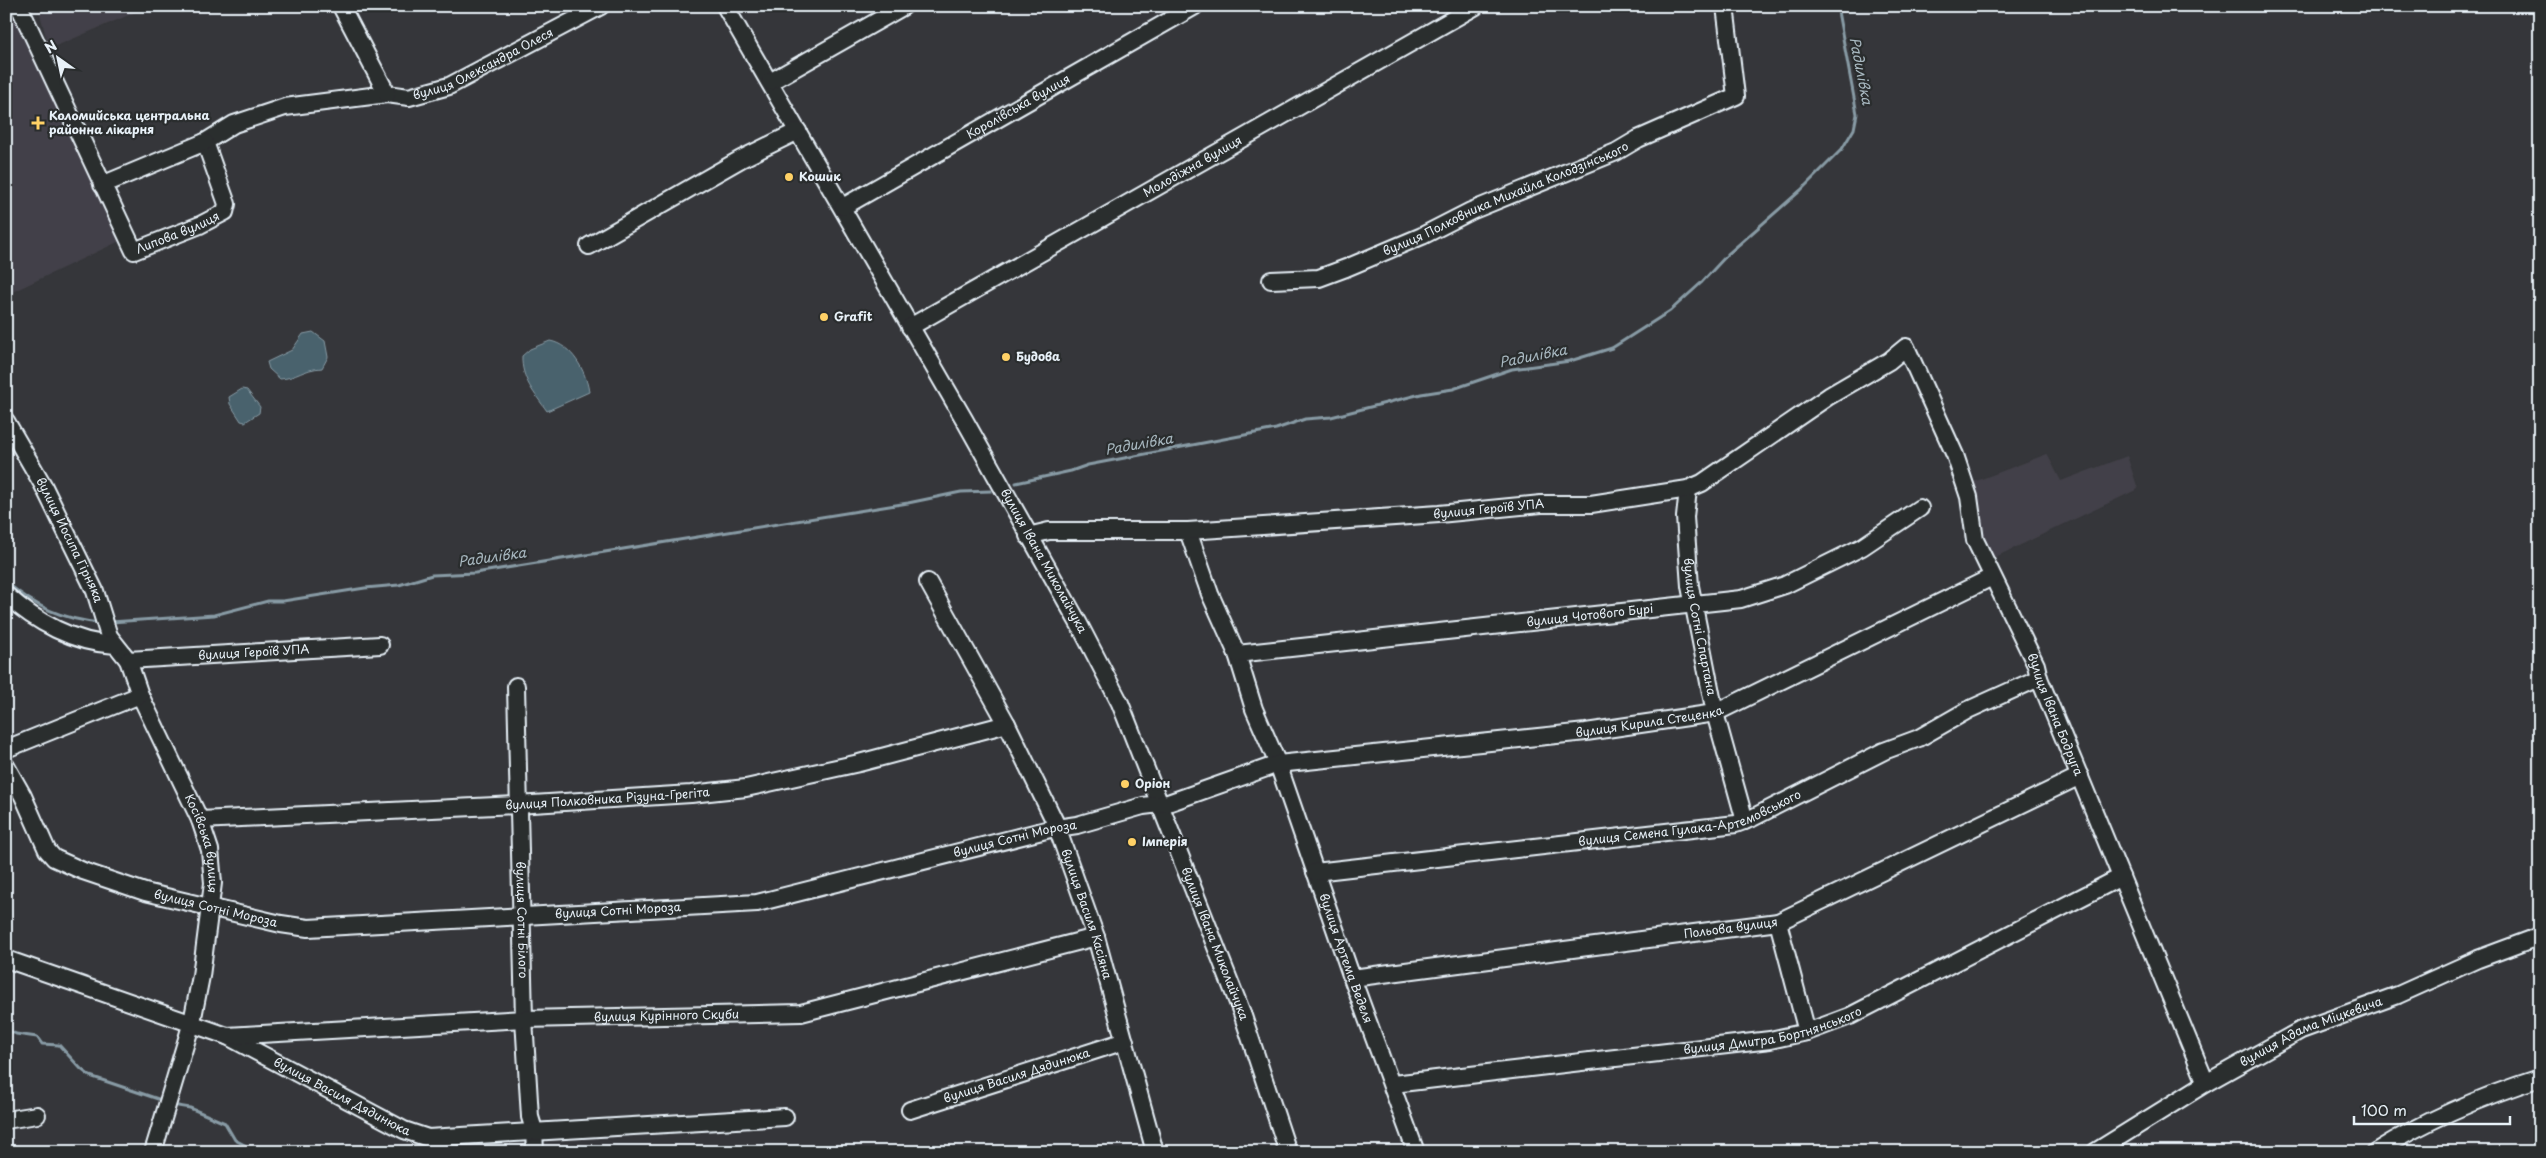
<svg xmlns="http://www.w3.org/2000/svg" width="2546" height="1158" viewBox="0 0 2546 1158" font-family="'Playpen Sans',sans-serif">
<rect width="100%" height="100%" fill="#35363a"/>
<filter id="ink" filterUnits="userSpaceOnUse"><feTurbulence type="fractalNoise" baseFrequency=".02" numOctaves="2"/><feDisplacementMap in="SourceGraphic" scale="10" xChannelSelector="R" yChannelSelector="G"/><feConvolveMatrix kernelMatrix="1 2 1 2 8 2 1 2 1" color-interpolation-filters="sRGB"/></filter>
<g filter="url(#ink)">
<g fill="#424048">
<polygon points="6,6 14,6 124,239 6,295"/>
<polygon points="38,6 150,6 49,49"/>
<polygon points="2047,454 2061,481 2127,456 2138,489 1989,560 1978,533 1971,483"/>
</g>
<g fill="#48626d" stroke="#889ba5">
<path d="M313 332 325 341 328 357 322 368C303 369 297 378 280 379L269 369 267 362 292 350 303 334Z"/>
<path d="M550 341C572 345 586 371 589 392L547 411C535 394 521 379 522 356L530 349Z"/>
<polygon points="242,389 247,390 260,407 259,413 245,422 241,421 230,404 229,397"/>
</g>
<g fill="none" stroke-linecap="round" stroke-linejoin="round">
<g stroke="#889ba5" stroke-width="3">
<polyline points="1016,483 1071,471 1088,465 1276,429 1305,419 1331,417 1421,394 1453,389 1512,369 1570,361 1612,348 1670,311 1701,283 1728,254 1801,190 1842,149 1854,129 1857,114 1837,6"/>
<path d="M6 582C35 607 62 619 100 623"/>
<polyline points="111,622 214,615 268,601 283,601 365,588 399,585 432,575 475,573 908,503 961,492 991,491"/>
<polyline points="6,1029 16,1034 37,1037 42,1044 59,1045 81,1069 90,1076 164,1101"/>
<polyline points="178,1106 190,1108 225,1123 235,1140 258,1152"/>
</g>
<g stroke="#e8f1f8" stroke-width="20">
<g id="minor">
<path id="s1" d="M19 6 134 251 200 225 225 212 227 204 205 142 234 124 285 107 387 94 409 97 449 86 601 6"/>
<polyline points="341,6 387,94"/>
<path id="s2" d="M725 6 964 419 1079 624 1120 703 1242 1013 1288 1152"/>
<polyline points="770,82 904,6"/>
<polyline points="102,185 205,142"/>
<path id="s3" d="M843 207 1195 6"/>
<polyline points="589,246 741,159 798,131"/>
<path id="s4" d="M1271 280 1319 278 1346 268 1422 236 1471 211 1616 152 1638 139 1736 96 1725 6"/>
<path id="s5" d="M910 327 1476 6"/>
<path id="s6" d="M6 421 43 485 95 591 109 636 128 660 140 695 200 820 210 850 213 883 201 976 192 1022 153 1152"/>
<path id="s7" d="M1688 489 1685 517 1690 586 1715 713 1745 821"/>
<path id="s8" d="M1188 531 1210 594 1237 654 1254 709 1278 764 1352 978 1416 1152"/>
<path id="s9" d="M1028 536 1049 531H1188L1439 514 1541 504H1591L1688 489 1702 483 1829 396 1889 361 1906 347 1955 455 1969 497 1975 540 2036 665 2039 678 2206 1083"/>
<path id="s10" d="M928 582 1007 724 1055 822 1096 937 1155 1152"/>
<path d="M6 595C36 622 74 643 115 645"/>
<path id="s11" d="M1237 654 1741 599 1785 585 1862 547 1920 508"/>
<path id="s12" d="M128 660 380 645"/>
<path id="s13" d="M516 686 524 1019 530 1117 534 1130 535 1152"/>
<polyline points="6,749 140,695"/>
<path id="s14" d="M6 766 23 796 47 850 54 858 83 871 145 892 281 924 308 928 757 903 1050 829 1077 825 1143 806 1168 803 1278 764 1586 732 1715 713 1992 577"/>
<path id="s15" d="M200 820 517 805 691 794 746 788 859 763 1007 724"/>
<path id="s16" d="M1315 872 1736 824 1752 818 1884 751 1919 738 1968 710 2039 678"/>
<polyline points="1778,922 1807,1032"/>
<path id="s17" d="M6 959 227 1036 404 1130 428 1138 785 1117"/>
<path id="s18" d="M1352 978 1778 922 2080 776"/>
<path id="s19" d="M227 1036 524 1019 801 1013 1096 937"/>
<path id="s20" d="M1393 1084 1770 1040 1807 1032 1850 1016 2121 877"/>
<path id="s21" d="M910 1110 1125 1041"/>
<polyline points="6,1120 37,1115"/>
<path id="s22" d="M2095 1152 2206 1083 2301 1030 2398 995 2478 959 2540 936"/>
<path d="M2375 1152C2426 1120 2483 1096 2540 1078"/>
</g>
</g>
<use href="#minor" stroke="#2a2d2e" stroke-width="16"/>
</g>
</g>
<g fill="#ffd166" stroke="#2a2d2e" stroke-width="2">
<path d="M35.5 115.5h5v5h5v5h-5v5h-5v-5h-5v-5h5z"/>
<circle cx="789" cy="177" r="5"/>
<circle cx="824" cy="317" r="5"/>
<circle cx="1006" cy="357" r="5"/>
<circle cx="1125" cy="784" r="5"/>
<circle cx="1132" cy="842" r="5"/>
</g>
<g text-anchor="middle" stroke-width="4.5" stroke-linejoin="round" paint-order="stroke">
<g font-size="12" fill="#e8f1f8" stroke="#2a2d2e">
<text dy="4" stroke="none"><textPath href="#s1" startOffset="738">вулиця Олександра Олеся</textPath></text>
<text dy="4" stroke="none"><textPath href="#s3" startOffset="202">Королівська вулиця</textPath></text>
<text dy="4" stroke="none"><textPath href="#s5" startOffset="325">Молодіжна вулиця</textPath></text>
<text dy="4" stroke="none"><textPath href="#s4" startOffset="251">вулиця Полковника Михайла Колодзінського</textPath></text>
<text dy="4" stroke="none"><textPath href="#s1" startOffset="318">Липова вулиця</textPath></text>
<text dy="4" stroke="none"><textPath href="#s9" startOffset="462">вулиця Героїв УПА</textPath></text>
<text dy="4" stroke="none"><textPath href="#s6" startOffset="135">вулиця Йосипа Гірняка</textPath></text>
<text dy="4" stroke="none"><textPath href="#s2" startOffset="640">вулиця Івана Миколайчука</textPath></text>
<text dy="4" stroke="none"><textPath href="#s11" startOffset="355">вулиця Чотового Бурі</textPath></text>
<text dy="4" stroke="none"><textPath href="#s7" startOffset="139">вулиця Сотні Спартана</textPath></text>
<text dy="4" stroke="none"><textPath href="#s12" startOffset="126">вулиця Героїв УПА</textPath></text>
<text dy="4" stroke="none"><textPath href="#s9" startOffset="1322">вулиця Івана Бодруга</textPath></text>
<text dy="4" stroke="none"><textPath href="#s14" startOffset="1732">вулиця Кирила Стеценка</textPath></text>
<text dy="4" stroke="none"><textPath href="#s15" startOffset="408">вулиця Полковника Різуна-Грегіта</textPath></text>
<text dy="4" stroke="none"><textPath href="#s16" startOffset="380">вулиця Семена Гулака-Артемовського</textPath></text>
<text dy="4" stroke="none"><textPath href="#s14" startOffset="1084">вулиця Сотні Мороза</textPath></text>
<text dy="4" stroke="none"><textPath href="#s6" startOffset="469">Косівська вулиця</textPath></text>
<text dy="4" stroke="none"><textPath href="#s14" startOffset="274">вулиця Сотні Мороза</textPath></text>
<text dy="4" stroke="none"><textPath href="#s14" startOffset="679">вулиця Сотні Мороза</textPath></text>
<text dy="4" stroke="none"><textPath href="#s10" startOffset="369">вулиця Василя Касіяна</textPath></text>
<text dy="4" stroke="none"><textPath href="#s13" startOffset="234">вулиця Сотні Білого</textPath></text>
<text dy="4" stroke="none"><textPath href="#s18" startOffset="382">Польова вулиця</textPath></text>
<text dy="4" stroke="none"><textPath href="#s2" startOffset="1060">вулиця Івана Миколайчука</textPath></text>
<text dy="4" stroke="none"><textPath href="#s8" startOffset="456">вулиця Артема Веделя</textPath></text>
<text dy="4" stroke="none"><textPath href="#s19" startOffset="440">вулиця Курінного Скуби</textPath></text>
<text dy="4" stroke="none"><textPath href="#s20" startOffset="384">вулиця Дмитра Бортнянського</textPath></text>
<text dy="4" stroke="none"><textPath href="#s22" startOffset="248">вулиця Адама Міцкевича</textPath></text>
<text dy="4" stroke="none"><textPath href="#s21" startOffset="112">вулиця Василя Дядинюка</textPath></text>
<text dy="4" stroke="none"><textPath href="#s17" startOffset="364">вулиця Василя Дядинюка</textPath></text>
</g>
<g font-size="12" font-weight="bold" fill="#e8f1f8" stroke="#2a2d2e" text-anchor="start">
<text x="49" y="120">Коломийська центральна<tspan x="49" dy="14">районна лікарня</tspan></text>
<text x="799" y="181">Кошик</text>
<text x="834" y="321">Grafit</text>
<text x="1016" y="361">Будова</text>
<text x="1135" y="788">Оріон</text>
<text x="1142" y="846">Імперія</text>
</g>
<g font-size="14" font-style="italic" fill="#a8b8c0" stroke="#2a2d2e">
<text transform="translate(1861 71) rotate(79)" y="5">Радилівка</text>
<text transform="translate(1533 356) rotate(-11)" y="5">Радилівка</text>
<text transform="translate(1139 444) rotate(-10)" y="5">Радилівка</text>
<text transform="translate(492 557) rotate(-8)" y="5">Радилівка</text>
</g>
</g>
<rect width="2546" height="1158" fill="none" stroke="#2a2d2e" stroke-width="25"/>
<rect x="12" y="12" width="2521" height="1133" fill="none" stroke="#e8f1f8" stroke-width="2" filter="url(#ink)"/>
<g transform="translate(58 58) rotate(327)" stroke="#2a2d2e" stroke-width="4" paint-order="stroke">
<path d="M0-4L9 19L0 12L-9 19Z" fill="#e8f1f8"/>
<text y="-8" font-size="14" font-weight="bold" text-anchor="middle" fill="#e8f1f8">N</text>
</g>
<path d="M2354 1116v8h156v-8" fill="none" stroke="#e8f1f8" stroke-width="2.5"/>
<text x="2361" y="1116" font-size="15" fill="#e8f1f8" stroke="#2a2d2e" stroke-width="4" paint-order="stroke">100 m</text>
</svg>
